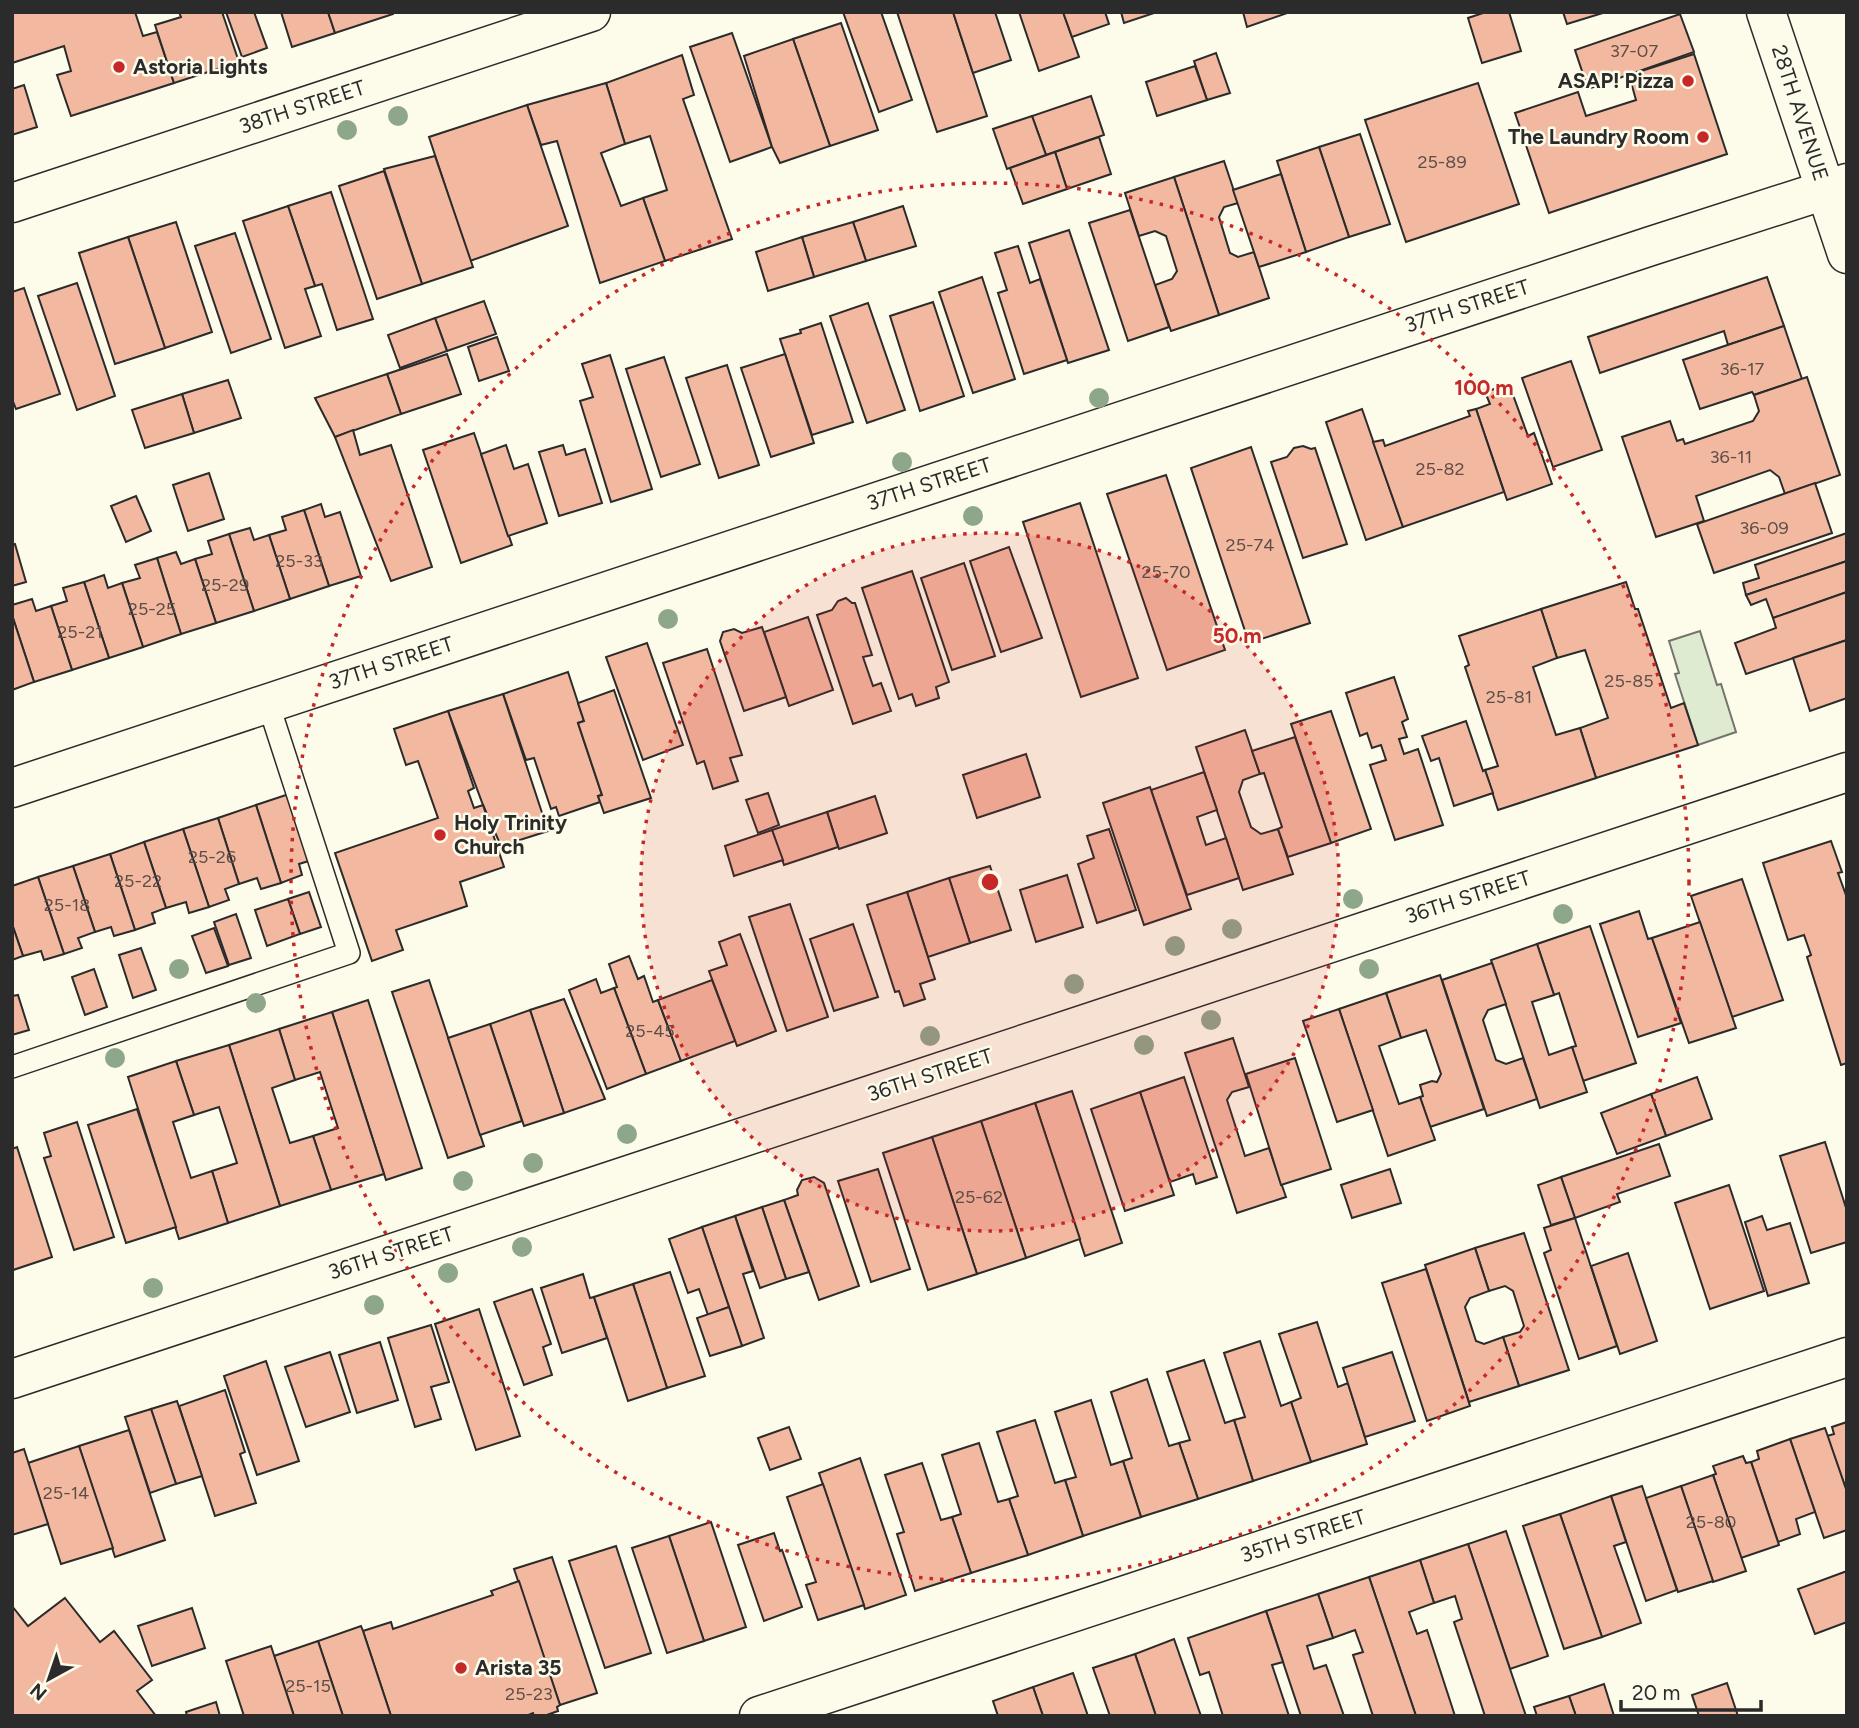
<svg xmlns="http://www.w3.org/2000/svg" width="1859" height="1728" viewBox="0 0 1859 1728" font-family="Figtree,sans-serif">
<rect width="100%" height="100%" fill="#fdfbea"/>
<polygon fill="#deebd1" stroke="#74746e" stroke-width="2" points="1700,631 1717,685 1721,684 1736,732 1698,745 1675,674 1679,673 1669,641"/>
<g fill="#f2b8a0" stroke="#2b2b2b" stroke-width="2">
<polygon points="15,12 135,12 143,36 157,32 174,83 71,116 57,75 71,71 64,46 12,63 12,13"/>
<polygon points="179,12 222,12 239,62 174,83 155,25 181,17"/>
<polygon points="226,12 254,12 267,48 242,57"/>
<polygon points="281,12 328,12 335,33 292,47"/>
<polygon points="328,12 393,12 393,14 335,33"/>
<polygon points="843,12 881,12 912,100 879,112"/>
<polygon points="897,12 953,12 987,116 937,132"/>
<polygon points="953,12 995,12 1011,60 973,73"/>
<polygon points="1019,12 1063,12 1079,57 1039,71"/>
<polygon points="1063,12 1105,12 1109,24 1072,37"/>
<polygon points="1121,12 1157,12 1124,23"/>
<polygon points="1243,12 1290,12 1247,27"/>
<polygon points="1509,12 1521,51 1482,63 1468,18 1486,12"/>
<polygon points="1563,12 1606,12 1567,24"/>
<polygon points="1680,14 1694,52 1588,89 1575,50"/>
<polygon points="841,23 878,130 830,146 793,39"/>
<polygon points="732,33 772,147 730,162 690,47"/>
<polygon points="793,39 830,146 780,163 772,147 744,56"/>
<polygon points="1216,53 1230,93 1207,100 1194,61"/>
<polygon points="1694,54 1727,154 1549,213 1515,113 1578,92 1586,116 1636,100 1629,75"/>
<polygon points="682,55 694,95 683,99 732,239 665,261 643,198 667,190 650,136 625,144 606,83"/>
<polygon points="1195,66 1207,100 1157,116 1146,82"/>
<polygon points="606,83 625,144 601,153 621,206 643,198 665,261 600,283 557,141 541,145 527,105"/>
<polygon points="1478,83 1519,204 1406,242 1365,120"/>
<polygon points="24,85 37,127 12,135 12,89"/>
<polygon points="1091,96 1104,135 1046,155 1032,116"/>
<polygon points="527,105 568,226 470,261 429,137"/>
<polygon points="1032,116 1046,155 1007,169 993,129"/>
<polygon points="1360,134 1390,224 1349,237 1319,147"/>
<polygon points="1099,137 1111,174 1067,189 1055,152"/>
<polygon points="1319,147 1349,237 1306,252 1277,161"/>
<polygon points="1055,152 1067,189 1023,204 1010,168"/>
<polygon points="435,156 473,267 422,284 384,169"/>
<polygon points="1224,161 1238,203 1224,207 1219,217 1230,253 1238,257 1254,252 1269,298 1219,315 1174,177"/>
<polygon points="384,171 422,284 377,299 339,186"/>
<polygon points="1281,174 1306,252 1259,267 1233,190"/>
<polygon points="1174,177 1219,315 1171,331 1155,285 1172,279 1177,271 1166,236 1155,231 1139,236 1125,193"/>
<polygon points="331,192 373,319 337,330 322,284 315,286 288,206"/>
<polygon points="288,206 315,286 305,289 321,336 285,348 243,221"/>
<polygon points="903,206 916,246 866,261 853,222"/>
<polygon points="1130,210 1169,327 1128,341 1089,223"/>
<polygon points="176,222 212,332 165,348 128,237"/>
<polygon points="853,222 866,261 814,277 802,237"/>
<polygon points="1069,230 1109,350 1068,363 1029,243"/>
<polygon points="235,233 271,339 231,353 195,246"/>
<polygon points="128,237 165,348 115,364 79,253"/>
<polygon points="802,237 814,277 768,291 756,252"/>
<polygon points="1018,246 1030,283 1040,279 1067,360 1024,374 998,293 1007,290 995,253"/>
<polygon points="982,277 1015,379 973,393 939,292"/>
<polygon points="1767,277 1784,326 1728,345 1724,331 1600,373 1588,337"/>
<polygon points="77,283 115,396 77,410 38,296"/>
<polygon points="24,288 60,394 16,409 12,399 12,292"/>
<polygon points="484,301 496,334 447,351 435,318"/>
<polygon points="933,302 964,396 920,411 890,316"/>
<polygon points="868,303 905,410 867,423 830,316"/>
<polygon points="435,318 447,351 400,368 388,335"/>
<polygon points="821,323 853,422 812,435 780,339 801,333 800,330"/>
<polygon points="1784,326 1802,379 1754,395 1752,392 1700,409 1683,360"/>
<polygon points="497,337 509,371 479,381 468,347"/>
<polygon points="447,354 461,394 401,414 387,374"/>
<polygon points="785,354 814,443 771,457 741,368"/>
<polygon points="610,355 652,489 611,502 580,401 593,397 582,364"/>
<polygon points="664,357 700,464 661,477 626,369"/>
<polygon points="1571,361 1602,450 1553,467 1522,378"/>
<polygon points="727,365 759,465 719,478 686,378"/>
<polygon points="387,374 401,414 335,437 315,398"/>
<polygon points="1807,377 1840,475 1785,494 1779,477 1770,470 1696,496 1704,521 1656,537 1622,437 1670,421 1677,441 1683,439 1685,444 1753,421 1759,411 1754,395"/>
<polygon points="228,380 241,418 194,433 182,394"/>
<polygon points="1509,384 1528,436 1534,433 1552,484 1507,500 1476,409 1490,404 1485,392"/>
<polygon points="182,394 194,433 145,448 132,410"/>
<polygon points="1362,409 1403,527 1366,540 1326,422"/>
<polygon points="1476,409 1504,492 1403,527 1373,442 1383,440 1385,446 1470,416 1468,411"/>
<polygon points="353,430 360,455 391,445 432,567 391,581 335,437"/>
<polygon points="474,433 512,545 461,563 423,450"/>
<polygon points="506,445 514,469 528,464 547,523 508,536 481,454"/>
<polygon points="563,445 566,455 585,449 602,503 559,516 539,452"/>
<polygon points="1303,446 1311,449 1315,448 1347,544 1303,558 1271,462 1287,457 1294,448"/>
<polygon points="1251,447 1310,623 1249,643 1191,468"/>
<polygon points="209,473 224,519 188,531 173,485"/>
<polygon points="1166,475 1225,650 1167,670 1107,494"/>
<polygon points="1815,483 1832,533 1714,573 1697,524"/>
<polygon points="136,496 151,531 126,542 111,506"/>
<polygon points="1080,503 1138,678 1081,697 1023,522"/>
<polygon points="321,504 325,517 340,512 361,576 329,586 304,510"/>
<polygon points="304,510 329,586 290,599 269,535 286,530 282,517"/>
<polygon points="250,528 254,540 269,535 290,599 254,611 229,534"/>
<polygon points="1847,533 1847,561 1746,595 1743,583 1759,578 1755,565"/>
<polygon points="229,534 254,611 216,623 195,559 212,554 208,541"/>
<polygon points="15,544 26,582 12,586 12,545"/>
<polygon points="1009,547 1042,638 1001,652 970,561"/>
<polygon points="176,552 181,564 195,559 216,623 181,634 157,558"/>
<polygon points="157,558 181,634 143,647 122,583 140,578 135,565"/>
<polygon points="1847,561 1847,592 1773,618 1766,599 1751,605 1746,595"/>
<polygon points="964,563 995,656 952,670 921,578"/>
<polygon points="912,571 949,682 936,687 939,698 916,706 912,694 899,699 862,588"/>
<polygon points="104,575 108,588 122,583 143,647 109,658 84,582"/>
<polygon points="84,582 109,658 72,670 51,606 67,601 63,588"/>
<polygon points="1626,582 1635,609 1638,609 1671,708 1684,703 1698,745 1596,778 1580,728 1608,718 1585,650 1557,658 1541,609"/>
<polygon points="1847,592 1847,640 1746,674 1735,643 1776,628 1773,618"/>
<polygon points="846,598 852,603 855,603 872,655 863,657 873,686 881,683 891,711 853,724 817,615 832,610 838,601"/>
<polygon points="32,599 36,611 51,606 72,670 34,682 12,615 12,605"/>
<polygon points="1541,609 1557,658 1533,667 1556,735 1580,728 1596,778 1498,810 1485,770 1498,766 1465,667 1469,665 1459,636"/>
<polygon points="12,615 34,682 12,690"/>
<polygon points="808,617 833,690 789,706 764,632"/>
<polygon points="762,627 786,697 744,711 720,641 723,632 734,629 742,633"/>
<polygon points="1847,640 1847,698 1810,711 1793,658"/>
<polygon points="647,643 683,745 643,760 606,657"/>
<polygon points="707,649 742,755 730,758 738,781 713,789 704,761 697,764 663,663"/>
<polygon points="568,672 584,721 578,723 602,795 598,796 600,802 559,816 556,807 551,809 534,758 526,760 503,694"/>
<polygon points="1394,677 1408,719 1402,722 1407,737 1399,739 1404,754 1418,749 1443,825 1395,840 1370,765 1386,760 1381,745 1372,748 1367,733 1360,736 1346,693"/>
<polygon points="614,690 651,798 604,813 598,796 602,795 578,723 584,721 578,703"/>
<polygon points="503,694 548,831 501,846 483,805 448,711"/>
<polygon points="448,711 474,788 468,791 474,808 483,805 504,867 460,882 467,906 396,930 403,950 372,961 335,853 438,818 418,761 406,765 394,729"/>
<polygon points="1331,711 1371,829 1331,843 1291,724"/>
<polygon points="1466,721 1483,771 1485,770 1493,793 1454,806 1439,758 1431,761 1422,736"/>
<polygon points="1245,730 1260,774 1243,780 1239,792 1251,827 1261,834 1278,829 1293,874 1243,890 1196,747"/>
<polygon points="1295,737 1331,843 1288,857 1278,829 1282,827 1264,773 1260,774 1252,751"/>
<polygon points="1026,754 1040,797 977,818 963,775"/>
<polygon points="1204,772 1217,810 1197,817 1206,845 1226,838 1239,878 1187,895 1151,790"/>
<polygon points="1150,787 1191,909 1144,925 1103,803"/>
<polygon points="768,793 779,825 758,833 746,800"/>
<polygon points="289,794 312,860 299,864 302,875 281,883 256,805"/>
<polygon points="875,796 887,833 839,849 827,812"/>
<polygon points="256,805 281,883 261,889 257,878 239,884 218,818"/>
<polygon points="827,812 838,847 784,865 772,830"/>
<polygon points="218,818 239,884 225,889 229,900 209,907 183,829"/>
<polygon points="183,829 209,907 189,913 186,902 166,908 144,842"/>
<polygon points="1109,829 1136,910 1097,923 1078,864 1094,858 1087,836"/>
<polygon points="772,830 783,860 734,876 725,846"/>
<polygon points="1831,841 1842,872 1838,873 1847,898 1847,1063 1841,1065 1807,957 1811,955 1804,935 1788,940 1763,863"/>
<polygon points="144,842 166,908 152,913 155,923 135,930 110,854"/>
<polygon points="110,854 135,930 114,936 111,927 95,932 73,866"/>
<polygon points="73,866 95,932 78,938 82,948 64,954 38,877"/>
<polygon points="990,866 1011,930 970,943 949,878"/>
<polygon points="1067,875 1083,927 1036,942 1020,890"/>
<polygon points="38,877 64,954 44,960 41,951 23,956 12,924 12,886"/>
<polygon points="949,878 970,943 928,957 907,892"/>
<polygon points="1742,879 1783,1000 1732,1017 1691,896"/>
<polygon points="309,892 321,927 300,934 288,899"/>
<polygon points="907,892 935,979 920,984 925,999 904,1006 899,991 895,992 867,905"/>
<polygon points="288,899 300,934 267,946 255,910"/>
<polygon points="790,904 828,1017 787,1031 749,917"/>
<polygon points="1639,911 1648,939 1652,938 1681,1023 1638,1037 1600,924"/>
<polygon points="236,914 251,958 229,965 214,922"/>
<polygon points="1700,922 1736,1028 1689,1043 1652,938"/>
<polygon points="12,924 23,956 12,960"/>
<polygon points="853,924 878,997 834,1011 810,939"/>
<polygon points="1590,926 1636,1063 1583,1081 1572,1047 1576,1046 1559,993 1554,995 1537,944"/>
<polygon points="214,928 228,966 206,973 192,936"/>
<polygon points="740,934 776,1031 737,1046 709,971 727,965 719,942"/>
<polygon points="1537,944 1554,995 1532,1002 1549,1055 1572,1047 1587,1092 1540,1108 1491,960"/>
<polygon points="141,948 156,990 133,998 119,955"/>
<polygon points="629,956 638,979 644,976 653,1002 658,1000 681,1061 646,1074 614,988 617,987 609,964"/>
<polygon points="1492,963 1506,1004 1488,1010 1483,1020 1496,1060 1506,1064 1523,1058 1537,1099 1487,1116 1442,980"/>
<polygon points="94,969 107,1007 85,1015 72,977"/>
<polygon points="1440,975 1484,1109 1430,1127 1420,1097 1423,1096 1420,1085 1432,1081 1437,1082 1441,1074 1426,1030 1401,1038 1386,993"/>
<polygon points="596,979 601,993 614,988 646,1074 607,1089 569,990"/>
<polygon points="429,980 484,1146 448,1158 392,992"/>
<polygon points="712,980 735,1041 681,1061 658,1000"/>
<polygon points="1386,993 1401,1038 1379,1046 1399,1104 1420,1097 1435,1140 1388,1156 1339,1009"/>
<polygon points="18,995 29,1030 12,1035 12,996"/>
<polygon points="564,999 605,1099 564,1113 530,1010"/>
<polygon points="368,1000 422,1168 386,1180 332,1012"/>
<polygon points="1339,1009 1373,1110 1337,1122 1303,1021"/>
<polygon points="530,1010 564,1113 524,1126 490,1024"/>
<polygon points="332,1012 384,1174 331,1190 313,1136 338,1128 320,1072 295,1080 279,1029"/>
<polygon points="490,1024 522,1121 480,1135 448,1038"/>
<polygon points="279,1029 295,1080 272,1088 290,1143 313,1136 331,1190 280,1206 229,1045"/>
<polygon points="1233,1038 1249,1087 1232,1092 1227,1100 1245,1156 1269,1148 1286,1197 1237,1213 1185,1053"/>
<polygon points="229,1045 280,1206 228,1223 212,1171 237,1163 219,1107 194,1115 176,1061"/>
<polygon points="1295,1058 1331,1169 1281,1185 1246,1074"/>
<polygon points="176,1061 194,1115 173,1122 191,1178 212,1171 228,1223 179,1239 128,1077"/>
<polygon points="1184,1077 1217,1177 1196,1184 1193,1174 1170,1182 1140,1092"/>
<polygon points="1697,1077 1712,1119 1666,1136 1651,1094"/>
<polygon points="1072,1091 1122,1243 1085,1256 1035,1103"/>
<polygon points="1140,1092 1174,1195 1125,1211 1091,1109"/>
<polygon points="1651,1094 1666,1136 1617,1154 1601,1113"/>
<polygon points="1035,1103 1080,1239 1026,1258 981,1121"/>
<polygon points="137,1109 176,1227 126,1243 88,1125"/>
<polygon points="981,1121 1026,1258 977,1274 932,1137"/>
<polygon points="77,1122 114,1237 74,1250 44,1158 51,1156 44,1133"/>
<polygon points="932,1137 977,1274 928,1290 883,1153"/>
<polygon points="1825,1142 1847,1211 1847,1242 1811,1253 1780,1156"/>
<polygon points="1659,1144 1670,1176 1617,1194 1620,1202 1575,1218 1561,1177"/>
<polygon points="17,1147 52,1257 13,1270 12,1149"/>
<polygon points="878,1169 910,1269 871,1282 838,1181"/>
<polygon points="1390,1169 1401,1203 1352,1218 1341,1185"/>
<polygon points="814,1177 824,1183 859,1286 819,1300 784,1200 798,1195 797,1190 802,1180"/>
<polygon points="1561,1177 1575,1218 1551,1225 1538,1185"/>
<polygon points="1729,1185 1764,1291 1710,1309 1675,1203"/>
<polygon points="784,1200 809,1272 786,1279 762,1207"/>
<polygon points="762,1207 786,1279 760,1288 735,1216"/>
<polygon points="735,1216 753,1271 743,1274 764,1338 742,1346 702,1227"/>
<polygon points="1762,1216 1767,1230 1790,1223 1809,1283 1768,1296 1745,1222"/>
<polygon points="1575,1218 1617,1346 1579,1359 1544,1253 1551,1250 1544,1228"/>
<polygon points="702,1227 729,1307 708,1315 699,1289 688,1293 669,1239"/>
<polygon points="1524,1233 1569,1370 1519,1386 1503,1337 1520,1332 1524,1326 1513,1291 1505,1286 1489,1291 1475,1248"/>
<polygon points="1475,1248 1489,1291 1470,1298 1465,1307 1476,1341 1484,1344 1503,1337 1519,1386 1469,1402 1425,1265"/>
<polygon points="1628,1253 1657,1341 1620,1354 1591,1266"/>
<polygon points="1426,1269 1470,1406 1427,1421 1382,1283"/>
<polygon points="670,1272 705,1376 667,1388 633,1284"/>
<polygon points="583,1274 590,1298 594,1297 607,1338 562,1353 541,1288"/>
<polygon points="633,1284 667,1388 628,1401 594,1297"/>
<polygon points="532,1289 551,1344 543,1347 552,1375 524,1385 494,1302"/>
<polygon points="729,1307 742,1346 710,1356 697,1318"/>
<polygon points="479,1309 520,1436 476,1450 435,1324"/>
<polygon points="1317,1322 1338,1387 1348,1383 1367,1444 1311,1462 1291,1402 1301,1398 1279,1334"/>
<polygon points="431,1325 449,1382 431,1387 441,1419 415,1427 388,1338"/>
<polygon points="1260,1341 1281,1406 1291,1402 1311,1462 1253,1481 1234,1420 1245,1417 1224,1353"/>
<polygon points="380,1342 398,1400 357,1413 339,1355"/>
<polygon points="330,1352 350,1412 306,1427 285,1367"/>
<polygon points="1392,1352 1415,1421 1365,1437 1343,1368"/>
<polygon points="1204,1360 1225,1423 1234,1420 1253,1481 1198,1499 1179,1443 1190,1440 1167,1372"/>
<polygon points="266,1361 299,1461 257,1475 224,1376"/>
<polygon points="1147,1379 1169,1446 1179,1443 1198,1499 1141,1517 1123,1461 1132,1458 1111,1392"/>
<polygon points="225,1390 245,1452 240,1454 256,1503 215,1516 179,1406"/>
<polygon points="1091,1400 1111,1465 1123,1461 1141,1517 1083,1536 1065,1480 1076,1477 1055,1412"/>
<polygon points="177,1401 202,1476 176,1484 151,1409"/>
<polygon points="151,1409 176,1484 150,1493 125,1417"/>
<polygon points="1035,1420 1055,1483 1065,1480 1083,1536 1028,1555 1009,1499 1018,1496 997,1432"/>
<polygon points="1847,1422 1847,1492 1827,1436 1834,1434 1832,1427"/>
<polygon points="789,1427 801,1459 770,1470 758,1438"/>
<polygon points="1825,1428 1847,1492 1847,1530 1824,1538 1790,1439"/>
<polygon points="129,1430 165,1540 115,1557 79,1446"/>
<polygon points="1790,1439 1815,1512 1796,1519 1800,1534 1778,1542 1751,1462 1759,1459 1757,1451"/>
<polygon points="979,1443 998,1502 1009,1499 1028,1555 971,1573 952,1517 961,1514 942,1455"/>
<polygon points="79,1446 113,1548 61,1564 28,1463"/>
<polygon points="24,1449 48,1524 12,1535 12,1453"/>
<polygon points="1743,1456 1746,1463 1751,1462 1779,1545 1741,1558 1713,1475 1716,1474 1713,1466"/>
<polygon points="860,1458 906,1595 865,1609 819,1473"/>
<polygon points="922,1463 941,1520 952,1517 971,1573 915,1591 897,1534 904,1532 885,1475"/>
<polygon points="1713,1475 1746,1571 1713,1582 1681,1486"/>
<polygon points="823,1484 864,1605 818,1620 806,1585 816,1582 787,1497"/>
<polygon points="1642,1486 1677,1590 1646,1601 1611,1496"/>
<polygon points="1681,1486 1713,1581 1678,1592 1646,1498"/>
<polygon points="1611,1496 1626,1542 1614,1546 1641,1623 1602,1637 1560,1514"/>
<polygon points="1560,1514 1602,1637 1564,1649 1523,1526"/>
<polygon points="711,1522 746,1627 704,1641 669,1536"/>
<polygon points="1506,1531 1548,1656 1510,1669 1468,1544"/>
<polygon points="774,1533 780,1551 782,1550 802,1607 764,1621 738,1545"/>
<polygon points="669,1536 704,1641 667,1653 632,1548"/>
<polygon points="1468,1544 1510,1669 1526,1716 1485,1716 1454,1622 1462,1619 1455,1596 1434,1603 1420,1560"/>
<polygon points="616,1546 651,1653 605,1668 569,1561"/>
<polygon points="552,1557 597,1693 560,1705 514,1569"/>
<polygon points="1420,1560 1434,1603 1409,1612 1417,1634 1427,1630 1455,1716 1416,1716 1369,1577"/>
<polygon points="1847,1571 1847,1622 1815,1634 1798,1589"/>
<polygon points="1369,1577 1416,1716 1373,1716 1353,1655 1363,1652 1355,1630 1333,1638 1318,1594"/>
<polygon points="519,1581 560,1705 557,1707 558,1711 544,1716 534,1716 533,1713 526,1716 391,1716 363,1631 391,1622 393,1629 493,1595 491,1591"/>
<polygon points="1318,1594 1333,1638 1307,1646 1314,1669 1326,1665 1344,1716 1301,1716 1266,1611"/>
<polygon points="65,1598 100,1642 114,1631 152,1680 137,1691 156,1716 12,1716 12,1606 28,1626"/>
<polygon points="192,1608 205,1648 152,1666 138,1626"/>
<polygon points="1266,1611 1283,1662 1272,1665 1289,1716 1223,1716 1209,1672 1200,1675 1188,1638"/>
<polygon points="361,1626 363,1631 391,1716 343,1716 318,1641"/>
<polygon points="1174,1639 1201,1716 1156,1716 1135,1654"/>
<polygon points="318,1641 343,1716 294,1716 274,1656"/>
<polygon points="271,1646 294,1716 244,1716 226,1661"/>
<polygon points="1135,1654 1156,1716 1110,1716 1093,1668"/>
<polygon points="1073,1673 1088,1716 1043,1716 1033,1687"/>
<polygon points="1727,1683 1738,1716 1699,1716 1692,1695"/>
<polygon points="1604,1684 1614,1716 1576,1716 1569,1696"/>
<polygon points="1033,1687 1043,1716 998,1716 993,1701"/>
<polygon points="1569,1696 1576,1716 1537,1716 1534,1707"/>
<polygon points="216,1702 220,1716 187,1716 186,1712"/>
</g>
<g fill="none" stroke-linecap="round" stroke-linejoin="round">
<g stroke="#2b2b2b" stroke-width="24">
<polyline id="lane" points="12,1067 349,953 268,703"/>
</g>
<g stroke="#2b2b2b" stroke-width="41">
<g id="street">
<polyline points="1766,12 1847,254"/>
<polyline points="12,203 591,12"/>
<polyline points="12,788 1651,246 1847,183"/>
<polyline points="12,1379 1847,772"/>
<polyline points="759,1716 1847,1357"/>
</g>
</g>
<use href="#lane" stroke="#fdfbea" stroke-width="21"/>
<use href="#street" stroke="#fdfbea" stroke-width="38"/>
</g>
<g fill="#8ea78a">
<circle cx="398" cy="116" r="10"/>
<circle cx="347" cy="130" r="10"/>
<circle cx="1099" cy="398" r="10"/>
<circle cx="902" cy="462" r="10"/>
<circle cx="973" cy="516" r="10"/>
<circle cx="668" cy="619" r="10"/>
<circle cx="1353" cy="899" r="10"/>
<circle cx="1563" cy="914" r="10"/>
<circle cx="1232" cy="929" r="10"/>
<circle cx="1175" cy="946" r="10"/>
<circle cx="179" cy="969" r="10"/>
<circle cx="1369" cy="969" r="10"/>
<circle cx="1074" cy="984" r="10"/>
<circle cx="256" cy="1003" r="10"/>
<circle cx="1211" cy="1020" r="10"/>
<circle cx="930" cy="1036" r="10"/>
<circle cx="1144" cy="1045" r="10"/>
<circle cx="115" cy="1058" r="10"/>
<circle cx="627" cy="1134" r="10"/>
<circle cx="533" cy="1163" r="10"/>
<circle cx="463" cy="1181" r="10"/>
<circle cx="522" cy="1247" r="10"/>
<circle cx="448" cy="1273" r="10"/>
<circle cx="153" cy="1288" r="10"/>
<circle cx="374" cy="1305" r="10"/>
</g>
<circle cx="990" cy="882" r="349" fill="#c62828" fill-opacity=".12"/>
<g fill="none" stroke="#c62828" stroke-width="3.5" stroke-dasharray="3.5 7">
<circle cx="990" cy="882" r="349"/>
<circle cx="990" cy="882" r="699"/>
</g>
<g fill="#c62828" stroke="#fdfbea" stroke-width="2.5">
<circle cx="119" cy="67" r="7"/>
<circle cx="1688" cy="81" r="7"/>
<circle cx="1703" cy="137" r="7"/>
<circle cx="440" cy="835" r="7"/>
<circle cx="461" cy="1668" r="7"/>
</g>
<g text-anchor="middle" stroke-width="5" stroke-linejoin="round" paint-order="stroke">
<g font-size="18" fill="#5d4e48">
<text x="1634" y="57">37-07</text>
<text x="1442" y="168">25-89</text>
<text x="1742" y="375">36-17</text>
<text x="1731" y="463">36-11</text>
<text x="1440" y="475">25-82</text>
<text x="1764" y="534">36-09</text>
<text x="1250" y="551">25-74</text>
<text x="299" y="567">25-33</text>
<text x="1166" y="578">25-70</text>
<text x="225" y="591">25-29</text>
<text x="152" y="615">25-25</text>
<text x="80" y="638">25-21</text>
<text x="1629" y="687">25-85</text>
<text x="1509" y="703">25-81</text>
<text x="212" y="863">25-26</text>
<text x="138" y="887">25-22</text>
<text x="67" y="911">25-18</text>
<text x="650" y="1037">25-45</text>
<text x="979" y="1203">25-62</text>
<text x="66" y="1499">25-14</text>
<text x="1711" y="1528">25-80</text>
<text x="308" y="1692">25-15</text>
<text x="529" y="1700">25-23</text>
</g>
<g font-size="21" font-weight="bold" fill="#2b2b2b" stroke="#fdfbea" text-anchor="start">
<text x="133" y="74">Astoria Lights</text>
<text x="1674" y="88" text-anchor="end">ASAP! Pizza</text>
<text x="1689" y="144" text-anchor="end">The Laundry Room</text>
<text x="454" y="830">Holy Trinity<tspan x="454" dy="24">Church</tspan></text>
<text x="475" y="1675">Arista 35</text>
</g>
<g font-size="21" fill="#2b2b2b" stroke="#fdfbea">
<text transform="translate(302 107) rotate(-18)" y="7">38TH STREET</text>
<text transform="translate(1800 113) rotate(72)" y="7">28TH AVENUE</text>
<text transform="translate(1467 306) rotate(-18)" y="7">37TH STREET</text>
<text transform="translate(929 484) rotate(-18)" y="7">37TH STREET</text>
<text transform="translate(391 663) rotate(-18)" y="7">37TH STREET</text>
<text transform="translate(1468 897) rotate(-18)" y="7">36TH STREET</text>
<text transform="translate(930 1075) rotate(-18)" y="7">36TH STREET</text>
<text transform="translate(391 1253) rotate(-18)" y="7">36TH STREET</text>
<text transform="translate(1303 1536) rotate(-18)" y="7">35TH STREET</text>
</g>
</g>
<circle cx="990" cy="882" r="10" fill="#c62828" stroke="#fdfbea" stroke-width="3.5"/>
<g font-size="21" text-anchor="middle" font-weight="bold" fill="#c62828" stroke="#fdfbea" stroke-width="5" stroke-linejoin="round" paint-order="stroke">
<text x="1484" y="395">100 m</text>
<text x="1237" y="643">50 m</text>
</g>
<rect width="1859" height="1728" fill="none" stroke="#2b2b2b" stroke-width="28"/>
<g transform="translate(49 1679) rotate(220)" stroke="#fdfbea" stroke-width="5" paint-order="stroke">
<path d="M0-5L12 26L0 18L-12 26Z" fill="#2b2b2b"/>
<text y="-10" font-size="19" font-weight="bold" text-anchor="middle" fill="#2b2b2b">N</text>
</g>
<path d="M1621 1700v10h140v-10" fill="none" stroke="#2b2b2b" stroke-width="3.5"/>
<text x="1632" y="1700" font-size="21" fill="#2b2b2b" stroke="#fdfbea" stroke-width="5" paint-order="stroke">20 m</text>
</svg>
